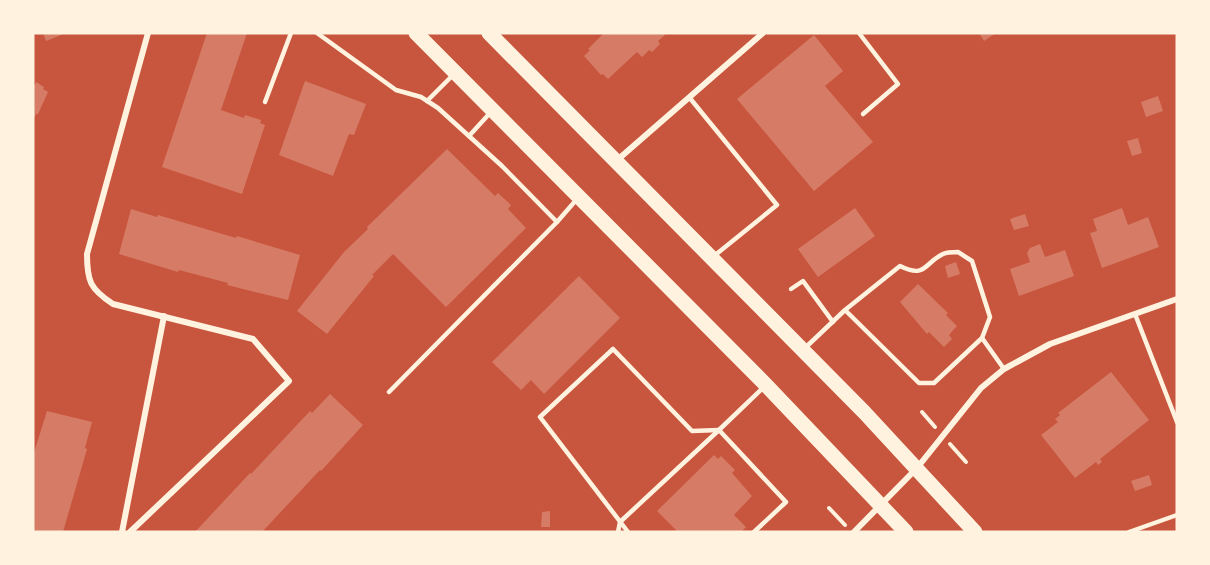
<svg xmlns="http://www.w3.org/2000/svg" width="1210" height="565" viewBox="0 0 1210 565" font-family="'Libre Baskerville',serif">
<rect width="100%" height="100%" fill="#c8553d"/>
<g fill="#d67c66">
<polygon points="43,33 66,33 46,41"/>
<polygon points="207,33 247,33 221,110 244,118 245,115 261,120 260,123 265,125 242,194 162,167"/>
<polygon points="604,33 663,33 665,35 658,41 660,44 652,52 649,50 642,57 637,52 608,79 603,74 601,75 584,56 590,50 588,49"/>
<polygon points="979,33 996,33 984,41"/>
<polygon points="814,35 843,71 825,86 873,142 814,191 737,99"/>
<polygon points="305,81 366,104 354,135 349,134 333,176 279,155"/>
<polygon points="36,82 44,87 43,89 48,92 38,114 36,114 33,120 33,84 35,85"/>
<polygon points="1158,96 1163,111 1146,117 1141,102"/>
<polygon points="1138,138 1142,153 1132,156 1127,141"/>
<polygon points="447,149 495,196 498,193 511,205 508,209 526,228 446,307 393,254 372,275 374,276 327,334 297,311 344,252 368,229 367,227"/>
<polygon points="855,208 875,236 818,277 798,249"/>
<polygon points="1122,208 1128,225 1148,217 1159,247 1102,268 1090,233 1097,231 1093,219"/>
<polygon points="131,209 157,217 158,215 236,238 237,236 300,255 288,300 227,285 228,283 179,270 178,272 119,254"/>
<polygon points="1025,214 1029,226 1014,230 1010,219"/>
<polygon points="1040,244 1045,257 1065,250 1074,276 1019,296 1010,269 1030,262 1027,253 1030,248"/>
<polygon points="956,262 960,274 948,278 945,266"/>
<polygon points="579,276 620,318 544,394 531,380 521,390 492,362"/>
<polygon points="918,284 948,313 946,315 957,326 949,335 952,339 944,347 929,332 927,334 900,302"/>
<polygon points="1111,372 1149,420 1100,459 1102,462 1098,465 1096,462 1075,478 1041,435 1058,422 1055,419 1060,415 1058,413"/>
<polygon points="330,394 363,425 321,471 320,470 262,532 195,532 250,473 251,474 310,411 312,413"/>
<polygon points="47,411 92,422 85,448 87,449 63,532 33,532 33,456"/>
<polygon points="714,455 718,459 721,456 735,470 732,473 752,496 734,515 746,527 741,532 678,532 657,511"/>
<polygon points="1149,475 1152,485 1135,491 1131,481"/>
<polygon points="550,511 550,527 541,527 542,512"/>
</g>
<g fill="none" stroke-linecap="round" stroke-linejoin="round">
<g stroke="#fff3e0" stroke-width="4">
<polyline points="922,412 935,427"/>
<polyline points="950,444 966,462"/>
<polyline points="829,508 845,525"/>
</g>
<g stroke="#fff3e0" stroke-width="4.5">
<polyline points="317,33 396,90 421,97 438,108 502,166 557,222"/>
<polyline points="859,33 898,84 863,114"/>
<polyline points="689,97 777,205 714,256"/>
<polyline points="427,101 453,75"/>
<polyline points="265,102 291,33"/>
<polyline points="469,136 490,113"/>
<polyline points="791,289 803,281 833,322"/>
<polyline points="1135,314 1177,422"/>
<polyline points="982,338 1004,369"/>
<path d="M805 348 845 310 919 383H934L982 338 990 317 972 261 958 252C954 252 947 252 943 254 924 263 926 279 900 266L845 310"/>
<polyline points="389,392 557,222 577,199"/>
<polyline points="618,532 620,522 719,430"/>
<polyline points="628,532 540,417 613,349 692,431 719,430"/>
<polyline points="754,532 786,502 719,430 764,387"/>
<polyline points="1129,532 1177,515"/>
</g>
<g stroke="#fff3e0" stroke-width="6">
<polyline points="615,162 763,33"/>
<polyline points="122,532 164,316"/>
<path d="M130 532 289 381 253 339 113 304C90 289 87 281 87 254L148 33"/>
<polyline points="854,532 917,468 981,388 1004,369 1050,344 1177,299"/>
</g>
<g stroke="#fff3e0" stroke-width="15">
<polyline points="416,33 766,385 906,532"/>
<polyline points="489,33 864,412 975,532"/>
</g>
</g>
<rect width="1210" height="565" fill="none" stroke="#fff3e0" stroke-width="69"/>
</svg>
